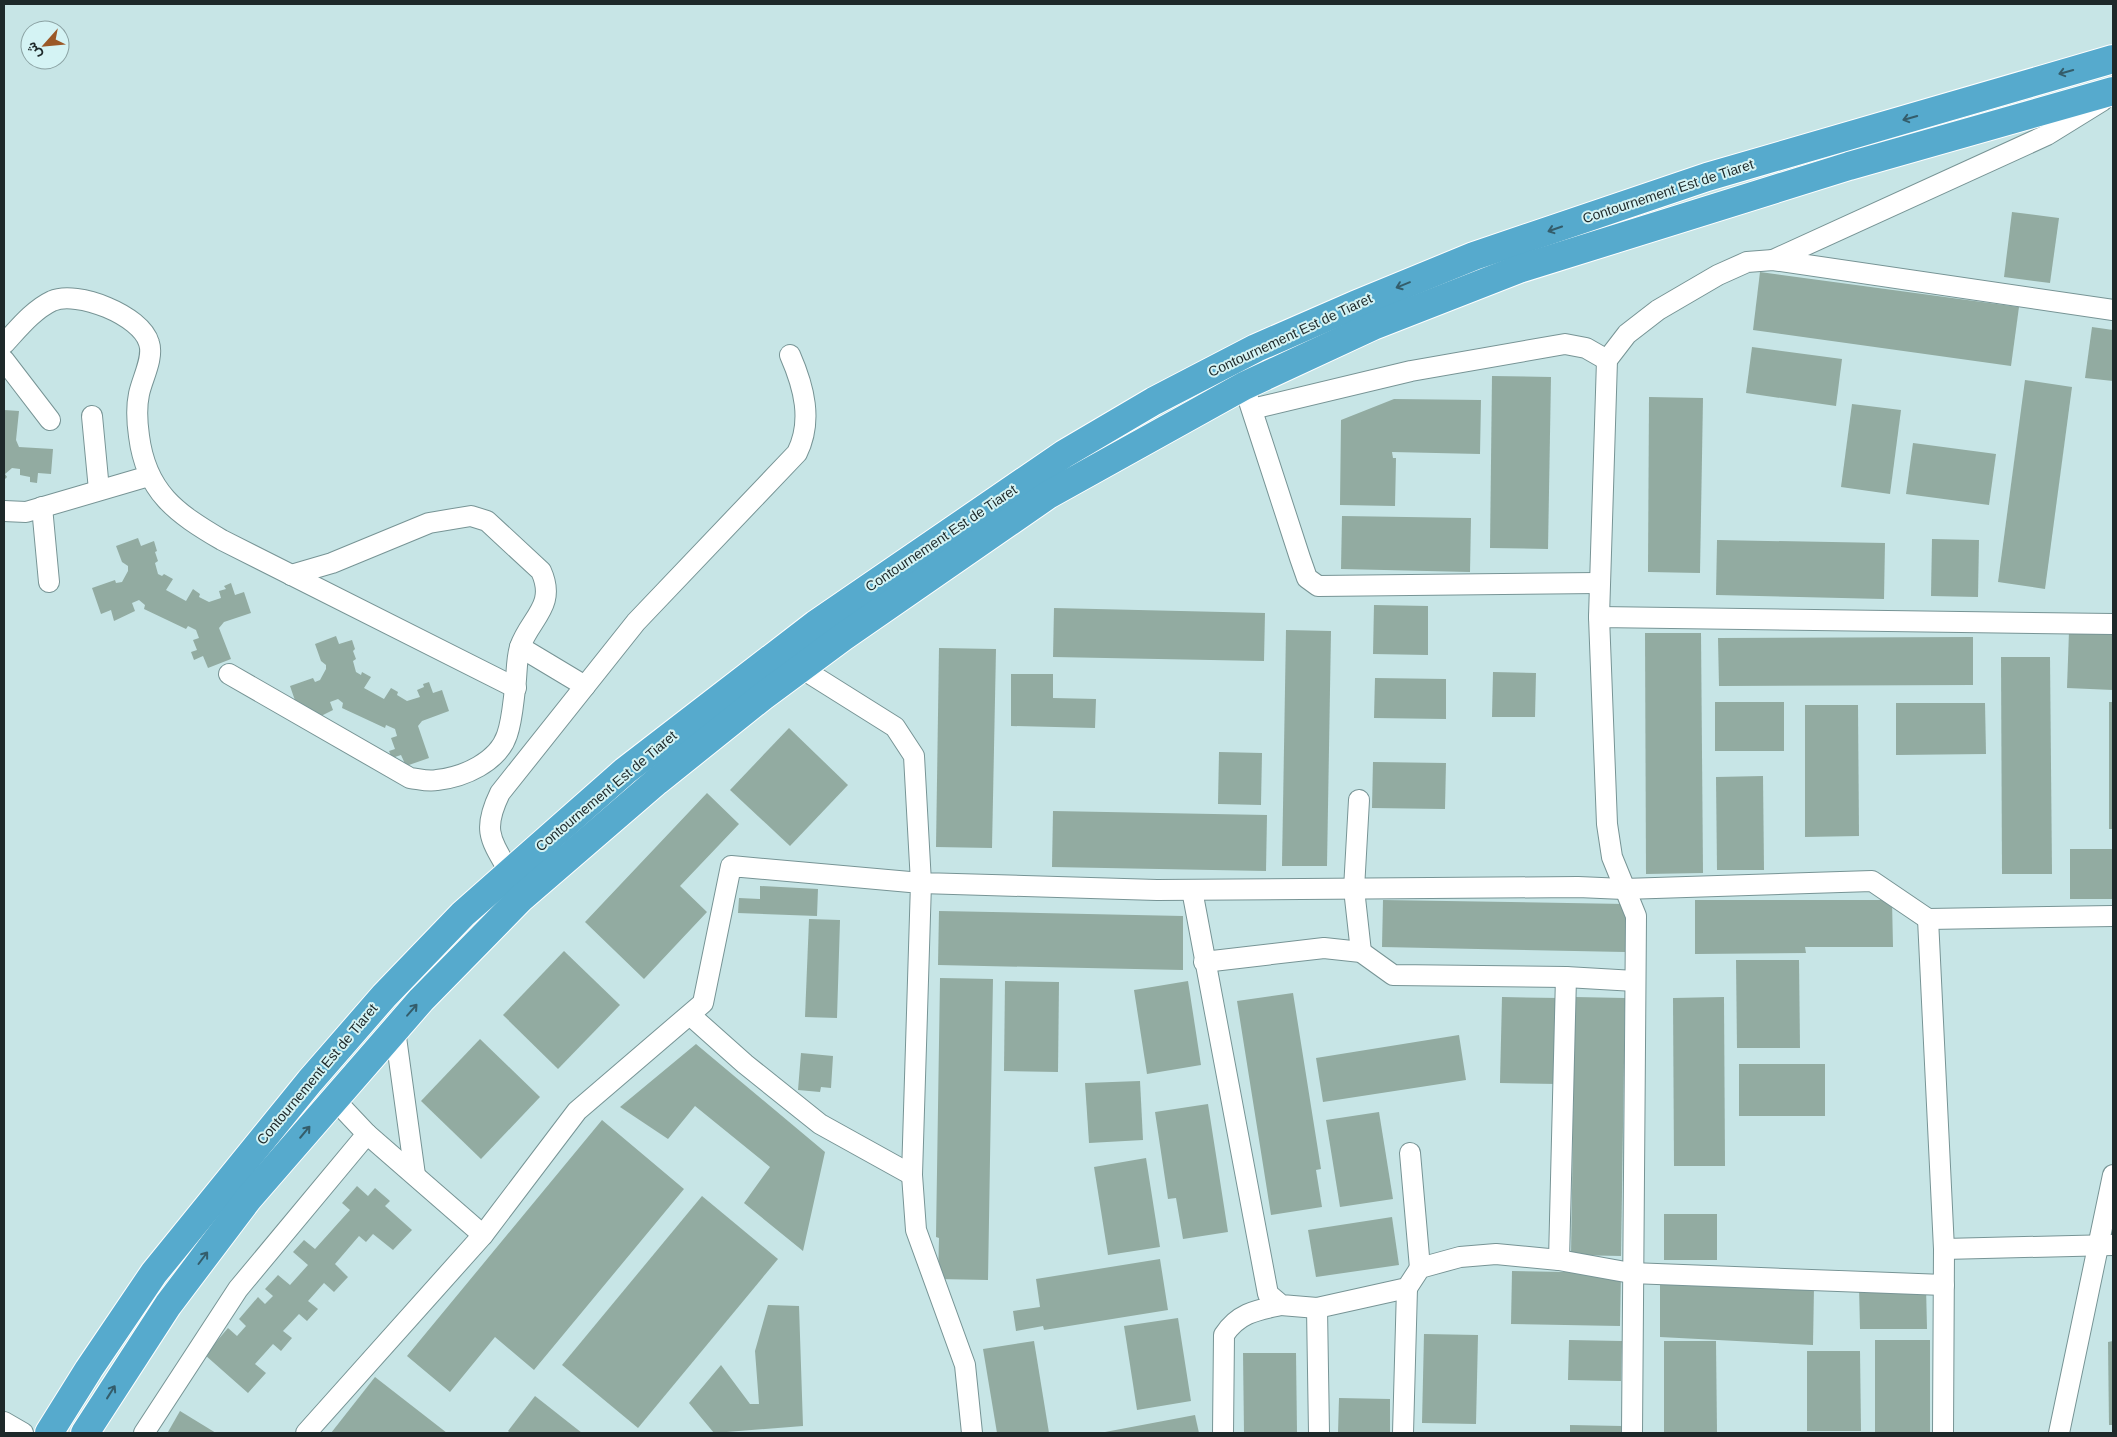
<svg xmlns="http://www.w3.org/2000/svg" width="2117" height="1437" viewBox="0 0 2117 1437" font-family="Arial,Vazirmatn,sans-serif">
<rect width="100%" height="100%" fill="#c7e5e6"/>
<g fill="#92aba1">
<polygon points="2012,212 2059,218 2050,283 2004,277"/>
<polygon points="1760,272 2019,307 2011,366 1753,330"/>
<polygon points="2092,327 2113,330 2113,381 2085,378"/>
<polygon points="1752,347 1842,359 1836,406 1746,393"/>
<polygon points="1492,376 1551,377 1548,549 1490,548"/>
<polygon points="2025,380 2072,387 2045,589 1998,582"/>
<polygon points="1649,397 1703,398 1700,573 1648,572"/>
<polygon points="1394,399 1481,400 1480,454 1392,452 1393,458 1396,458 1395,506 1340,505 1341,420"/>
<polygon points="1852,404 1901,410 1890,494 1841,487"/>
<polygon points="4,410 19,411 16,440 19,447 53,449 51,474 38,473 37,483 30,482 30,477 20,475 20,469 12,468 5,474 7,477 4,480"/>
<polygon points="1913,443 1996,454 1989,505 1906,494"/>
<polygon points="1342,516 1471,518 1470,572 1341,569"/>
<polygon points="138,538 141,546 154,541 157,551 155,552 158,561 155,563 158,574 162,576 164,574 173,579 166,590 186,601 193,589 200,594 199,597 209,602 221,598 219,591 226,589 224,586 231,583 235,595 244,592 251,613 224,622 219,628 231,659 208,668 203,656 194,660 191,652 197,650 193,640 199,638 196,630 188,626 186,629 144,609 145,605 139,600 132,603 135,611 114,621 111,610 101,614 92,588 115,580 116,583 122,582 128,571 128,566 122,562 116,546"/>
<polygon points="1932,539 1979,540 1978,597 1931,596"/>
<polygon points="1717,540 1885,543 1884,599 1716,595"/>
<polygon points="1374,605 1428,606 1428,655 1373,654"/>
<polygon points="1054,608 1265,613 1264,661 1053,657"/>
<polygon points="1286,630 1331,631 1327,866 1282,866"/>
<polygon points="2069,631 2113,633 2113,690 2067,688"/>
<polygon points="1645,633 1701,633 1703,873 1646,874"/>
<polygon points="336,636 339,644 352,640 355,649 353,651 356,659 353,661 356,672 361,675 362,672 371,677 364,688 384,699 391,688 398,692 397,695 407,701 420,697 417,690 424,687 423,684 429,682 433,693 442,690 449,711 422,721 418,726 429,758 406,766 401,755 392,758 389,751 395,749 391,738 397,736 395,729 386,725 385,728 342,708 343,703 338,699 330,702 333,710 313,720 299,712 290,686 313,678 315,682 320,680 326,669 326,665 321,661 315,644"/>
<polygon points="1973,637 1973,685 1719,686 1718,638"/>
<polygon points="939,648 996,649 992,848 936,847"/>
<polygon points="2001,657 2050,657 2052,874 2002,874"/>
<polygon points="1493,672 1536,673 1535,717 1492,717"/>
<polygon points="1011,674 1053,674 1053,698 1096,699 1095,728 1011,726"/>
<polygon points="1375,678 1446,679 1446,719 1374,718"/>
<rect x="1715" y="702" width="69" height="49"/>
<rect x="2109" y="702" width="4" height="127"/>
<polygon points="1896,703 1985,703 1986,754 1896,755"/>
<polygon points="1805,705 1858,705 1859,836 1805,837"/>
<polygon points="789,728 848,785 790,846 730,790"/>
<polygon points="1219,752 1262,753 1261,805 1218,804"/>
<polygon points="1373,762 1446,763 1445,809 1372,808"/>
<polygon points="1763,776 1764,870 1717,870 1716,777"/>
<polygon points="707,793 739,824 680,886 707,912 644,979 585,922"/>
<polygon points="1053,811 1267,815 1266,871 1052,867"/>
<rect x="2070" y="849" width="43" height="50"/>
<polygon points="760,886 818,889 817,916 738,913 739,898 760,899"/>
<polygon points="1383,900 1626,904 1625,952 1382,947"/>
<polygon points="1695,900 1892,900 1893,947 1805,947 1806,953 1695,954"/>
<polygon points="939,911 1183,916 1183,970 938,965"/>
<polygon points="809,919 840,920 837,1018 805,1017"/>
<polygon points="564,951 620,1005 558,1069 503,1015"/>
<polygon points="1736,960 1799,960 1800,1048 1737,1048"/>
<polygon points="940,978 993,979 988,1280 938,1279 939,1238 936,1237"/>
<polygon points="1005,981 1059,982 1058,1072 1004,1071"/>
<polygon points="1188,981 1201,1065 1147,1074 1134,990"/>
<polygon points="1293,993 1321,1169 1316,1170 1322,1207 1271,1215 1237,1001"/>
<polygon points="1502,997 1559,998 1558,1084 1500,1083"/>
<polygon points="1575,997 1625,998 1621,1256 1571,1255"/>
<polygon points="1724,997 1725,1166 1674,1166 1673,998"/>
<polygon points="1459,1035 1466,1080 1323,1102 1316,1058"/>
<polygon points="480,1039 540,1097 481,1159 421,1101"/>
<polygon points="696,1044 825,1152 803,1251 744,1203 770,1167 695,1106 668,1139 620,1107"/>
<polygon points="801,1053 833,1056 831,1088 821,1087 820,1092 798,1090"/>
<rect x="1739" y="1064" width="86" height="52"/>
<polygon points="1140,1081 1143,1140 1089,1143 1085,1083"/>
<polygon points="1208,1104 1228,1232 1183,1239 1176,1198 1168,1199 1155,1112"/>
<polygon points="1379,1112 1393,1199 1340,1207 1326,1120"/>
<polygon points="602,1120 684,1189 534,1370 495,1337 450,1392 407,1356"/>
<polygon points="1146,1158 1160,1247 1108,1255 1094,1167"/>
<polygon points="357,1186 368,1196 375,1188 390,1201 385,1206 412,1230 393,1250 373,1234 366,1242 359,1236 335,1264 348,1277 334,1292 324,1283 308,1301 318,1309 307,1321 299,1314 283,1331 292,1338 281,1351 273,1344 255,1364 266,1373 248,1393 205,1355 228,1328 237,1336 246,1326 239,1319 258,1297 265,1304 273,1296 265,1289 278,1275 290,1285 308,1265 293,1252 304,1240 315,1249 350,1210 342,1203"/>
<polygon points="702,1196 778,1259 638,1428 562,1365"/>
<rect x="1664" y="1214" width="53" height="46"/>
<polygon points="1392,1217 1399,1265 1316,1277 1308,1230"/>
<polygon points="1160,1259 1168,1310 1044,1330 1043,1326 1016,1331 1013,1311 1040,1307 1036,1279"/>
<polygon points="1512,1271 1621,1273 1620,1326 1511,1324"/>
<polygon points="1660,1278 1814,1287 1813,1345 1660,1337"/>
<polygon points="1926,1286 1927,1329 1860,1329 1859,1287"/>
<polygon points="768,1305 799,1306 803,1426 714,1433 689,1403 721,1365 750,1404 759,1404 755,1351"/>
<polygon points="1178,1318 1191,1401 1137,1410 1124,1326"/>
<polygon points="1424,1334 1478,1335 1476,1424 1422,1423"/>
<polygon points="1569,1340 1622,1341 1621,1381 1568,1380"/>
<rect x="1875" y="1340" width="55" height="93"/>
<polygon points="1034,1341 1049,1433 997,1433 983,1349"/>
<polygon points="1664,1341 1716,1341 1717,1433 1664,1433"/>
<polygon points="2113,1341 2113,1425 2109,1425 2108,1342"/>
<polygon points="1807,1351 1860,1351 1861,1431 1807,1431"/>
<polygon points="1243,1353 1296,1353 1297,1433 1244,1433"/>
<polygon points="375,1377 447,1433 331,1433"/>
<polygon points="535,1396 582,1433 510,1433 508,1431"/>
<polygon points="1339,1398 1390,1399 1390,1433 1338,1433"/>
<polygon points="180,1411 216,1433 168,1432"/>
<polygon points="1195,1415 1199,1433 1105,1433 1105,1432"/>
<polygon points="1570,1425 1622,1426 1622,1433 1570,1433"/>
</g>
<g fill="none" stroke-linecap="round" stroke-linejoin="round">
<g stroke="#779495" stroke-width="22">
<g id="minor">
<polyline points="1773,260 2047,135 2102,101"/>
<path d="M4 344C18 329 33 310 52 301 77 290 141 315 149 343 154 358 142 379 139 394 136 408 137 422 139 436 146 492 176 513 222 540L516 688"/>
<polyline points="4,360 50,420"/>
<polyline points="1244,386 1300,558 1307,578 1318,586 1598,583"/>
<polyline points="1252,409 1411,371 1565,344 1586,348 1607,360"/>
<polyline points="92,416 99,490"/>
<polyline points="42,507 49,582"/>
<polyline points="4,511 26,512 149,476"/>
<polyline points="1599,617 1607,360 1627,334 1658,310 1718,275 1747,262 1773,260 2113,310"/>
<polyline points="520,647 585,686"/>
<polyline points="801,668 895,727 914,756 921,883 1157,890 1578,887 1624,889 1872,881 1928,919 2113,916"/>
<path d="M229 674 410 778C419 779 428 782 437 780 464 777 498 762 507 735 512 721 513 704 515 689 517 676 516 660 520 647 530 618 557 606 541 571L487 521 471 516 429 523 332 563 291 575"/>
<polyline points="1359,800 1354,889 1361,952"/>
<path d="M510 873C490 839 482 830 500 793L636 622 797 453C813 421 804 387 790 355"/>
<polyline points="1192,890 1268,1294 1281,1305 1317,1308"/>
<polyline points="1928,919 1944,1249 1943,1433"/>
<polyline points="1204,962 1324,948 1361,952 1393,975 1566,977 1635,981"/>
<polyline points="690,1015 745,1064 820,1124 912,1175"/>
<polyline points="395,1030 415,1175"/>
<polyline points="1410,1153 1420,1268"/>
<polyline points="483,1235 577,1111 703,1003 731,866 921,883 912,1175 916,1230 965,1365 972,1433"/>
<polyline points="1944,1249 2113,1245"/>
<polyline points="1559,1260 1566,977"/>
<polyline points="4,1422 23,1433"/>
<polyline points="144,1433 238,1289 367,1134 334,1099"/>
<polyline points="306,1433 483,1235 367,1134"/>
<path d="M1223 1433 1224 1335C1238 1313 1257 1310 1281 1305"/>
<polyline points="1319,1433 1317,1308 1407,1288 1420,1268 1460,1257 1496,1254 1559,1260 1631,1273 1944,1285"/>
<polyline points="1403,1433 1407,1288"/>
<polyline points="1632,1433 1636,916 1612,857 1607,824 1599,617 2113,624"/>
<polyline points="2059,1433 2113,1175"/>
</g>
</g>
<g stroke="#fff" stroke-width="30">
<g id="highway">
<polyline points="49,1433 89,1369 154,1273 310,1081 384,996 463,914 625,771 816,624 1064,454 1154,401 1256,348 1357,304 1474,256 1707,177 2113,59"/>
<polyline points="85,1433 168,1305 248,1199 421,1000 520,899 657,781 762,697 843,637 1048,495 1244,386 1373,326 1519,269 1849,166 2113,91"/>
</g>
</g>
<use href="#minor" stroke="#fff" stroke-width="20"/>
<use href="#highway" stroke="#56aacd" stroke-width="28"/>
</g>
<defs><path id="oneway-shaft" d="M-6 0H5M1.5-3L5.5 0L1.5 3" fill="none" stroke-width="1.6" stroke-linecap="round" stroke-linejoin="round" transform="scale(1.25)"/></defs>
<g stroke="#345d6b">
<use href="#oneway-shaft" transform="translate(2066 72) rotate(164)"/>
<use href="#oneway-shaft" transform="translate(1910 118) rotate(164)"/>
<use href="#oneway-shaft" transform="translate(1555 229) rotate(161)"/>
<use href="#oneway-shaft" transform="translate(1403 285) rotate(158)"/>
<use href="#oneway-shaft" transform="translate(412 1010) rotate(-49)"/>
<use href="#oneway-shaft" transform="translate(305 1132) rotate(-50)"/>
<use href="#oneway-shaft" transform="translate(203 1258) rotate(-53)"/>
<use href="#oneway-shaft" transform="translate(111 1392) rotate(-58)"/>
</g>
<g text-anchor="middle" stroke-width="4" stroke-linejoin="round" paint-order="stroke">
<g font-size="14" fill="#1e292a" stroke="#d4f3f4">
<text transform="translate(1668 191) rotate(-18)" y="5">Contournement Est de Tiaret</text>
<text transform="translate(1290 335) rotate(-25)" y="5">Contournement Est de Tiaret</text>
<text transform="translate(941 538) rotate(-34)" y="5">Contournement Est de Tiaret</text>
<text transform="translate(606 791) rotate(-40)" y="5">Contournement Est de Tiaret</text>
<text transform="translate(317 1074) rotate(-50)" y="5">Contournement Est de Tiaret</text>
</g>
</g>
<rect width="2117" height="1437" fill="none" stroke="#1e292a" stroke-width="10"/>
<g transform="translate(45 45) rotate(243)"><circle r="24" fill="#d4f3f4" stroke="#8ba2a3"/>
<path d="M0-4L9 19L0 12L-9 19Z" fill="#9b5827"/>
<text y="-8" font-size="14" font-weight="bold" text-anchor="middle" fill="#1e292a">ش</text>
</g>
</svg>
